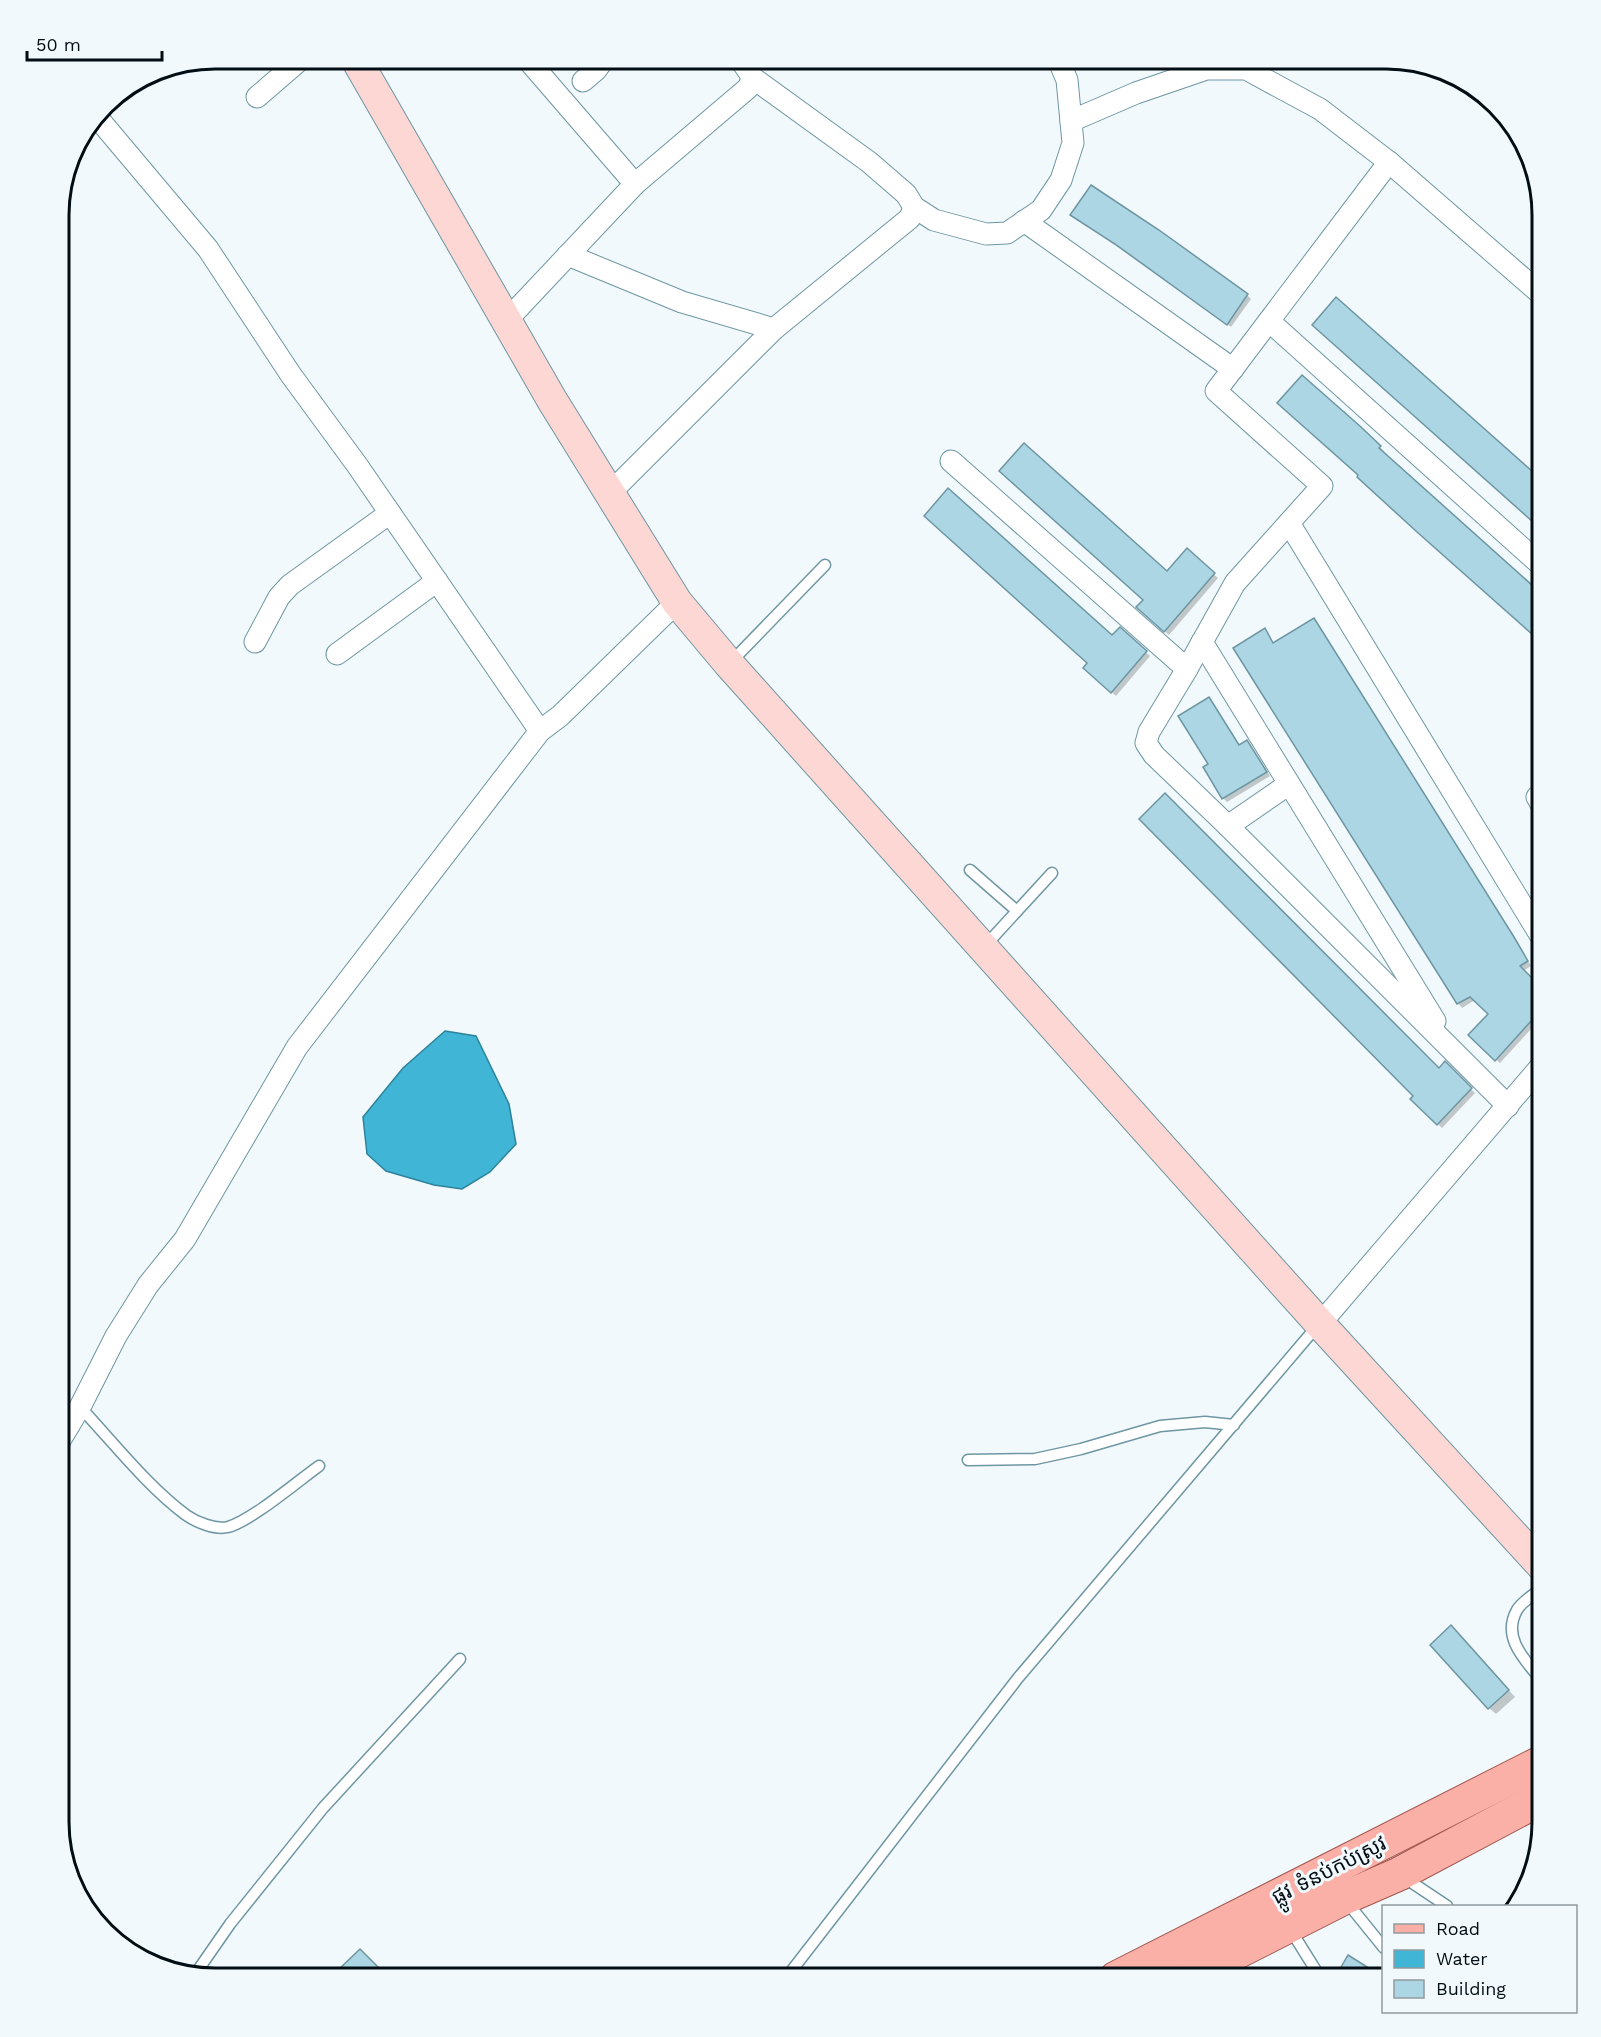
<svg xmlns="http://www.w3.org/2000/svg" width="1601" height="2037" viewBox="0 0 1601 2037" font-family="'Work Sans','Noto Sans Khmer',sans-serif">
<rect width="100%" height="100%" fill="#f1f9fc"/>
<polygon fill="#40b5d5" stroke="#2d839b" stroke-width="1.5" points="445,1031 476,1036 509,1104 516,1144 490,1172 462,1189 434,1185 386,1171 367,1154 363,1117 403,1068"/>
<g fill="#0003">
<polygon points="1072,215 1247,295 1251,299 1231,327"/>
<polygon points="1336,300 1542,483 1542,529 1318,329"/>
<polygon points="1360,428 1384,451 1382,453 1542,596 1542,642 1363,481 1360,475"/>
<polygon points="1187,551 1218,578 1169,635 1142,611 1145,600"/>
<polygon points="1317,624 1518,943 1531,966 1523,971 1542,990 1542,1017 1500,1063 1470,1035 1490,1014 1475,1000 1462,1008 1458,1003 1235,648 1264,630 1274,644"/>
<polygon points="1120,629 1150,656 1116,696 1085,668"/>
<polygon points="1209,699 1240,746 1247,742 1251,746 1270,776 1227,802 1223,798 1210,765"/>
<polygon points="1445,1064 1475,1093 1442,1128 1412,1099"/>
<polygon points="1457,1634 1515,1697 1496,1714 1489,1708"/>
<polygon points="360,1951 387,1978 347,1978 339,1971"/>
<polygon points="1364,1967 1384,1978 1354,1978 1342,1969"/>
</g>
<g fill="#acd6e4" stroke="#6d95a2" stroke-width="1.5">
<polygon points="1091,185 1159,230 1248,294 1227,325 1115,244 1070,215"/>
<polygon points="1336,297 1542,480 1542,530 1312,325"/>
<polygon points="1302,375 1361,427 1381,446 1379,448 1542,594 1542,643 1417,532 1357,477 1358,475 1277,403"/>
<polygon points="1024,443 1167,571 1187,548 1215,573 1164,632 1136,607 1143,600 999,471"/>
<polygon points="948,488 1112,635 1120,627 1147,651 1111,693 1083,668 1087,663 924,516"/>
<polygon points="1314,618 1514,937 1528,961 1520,966 1542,988 1542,1009 1495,1061 1468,1035 1488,1014 1470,997 1457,1004 1233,648 1265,628 1273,643"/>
<polygon points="1209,697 1239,745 1247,740 1267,772 1222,799 1203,767 1208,764 1178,716"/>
<polygon points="1165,793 1439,1068 1445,1061 1472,1088 1437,1125 1410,1099 1413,1096 1139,819"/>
<polygon points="1451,1625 1509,1690 1488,1709 1430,1645"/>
<polygon points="360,1949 389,1978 344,1978 337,1971"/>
<polygon points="1348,1955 1383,1977 1383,1978 1356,1978 1340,1969"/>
</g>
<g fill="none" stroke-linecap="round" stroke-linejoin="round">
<g stroke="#6e96a3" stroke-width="13">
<g id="service">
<polyline points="731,662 825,565"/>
<polyline points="970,870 1017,911"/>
<polyline points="984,947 1052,873"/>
<path d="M80 1407C113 1442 147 1486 186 1515 196 1522 215 1530 228 1527 251 1521 298 1481 319 1466"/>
<polyline points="968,1460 1035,1459 1081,1449 1160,1426 1205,1422 1234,1425"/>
<path d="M1542 1681C1526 1661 1501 1638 1517 1610 1521 1602 1535 1594 1542 1588"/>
<polyline points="1405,1878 1447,1906"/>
<polyline points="1346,1901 1384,1948"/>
<polyline points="1290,1929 1320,1977 1323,1978"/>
<polyline points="196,1973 230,1924 323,1808 460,1659"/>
<polyline points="786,1978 1018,1678 1318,1325"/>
</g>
</g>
<g stroke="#6e96a3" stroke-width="23">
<g id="minor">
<polyline points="527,59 635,184"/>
<polyline points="740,59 753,78 869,162 906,194 914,207 934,220 986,234 1007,233 1041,210 1061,180 1073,143 1067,80 1058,59"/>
<polyline points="583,81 596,70 604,59"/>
<polyline points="257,97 301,59"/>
<polyline points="97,117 208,249 291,375 357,465 540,731"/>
<polyline points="1071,121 1136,93 1206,69 1246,69 1320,109 1389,162 1542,295"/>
<polyline points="1389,162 1216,391 1322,486 1235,583 1187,669 1149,732 1146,743 1154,755 1228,826 1508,1106"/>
<polyline points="1024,221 1233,369"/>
<polyline points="568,255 682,302 774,329"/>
<polyline points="506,321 635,184 748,88 753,78"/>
<polyline points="1269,321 1542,566"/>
<polyline points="951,461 1187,669"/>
<polyline points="611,492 774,329 910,218 914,207"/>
<polyline points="1289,523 1542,938"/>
<polyline points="255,642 279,597 290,585 390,513"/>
<polyline points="1202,642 1435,1021"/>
<polyline points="337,654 437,581"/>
<polyline points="1537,797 1542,806"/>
<polyline points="1228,826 1289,784"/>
<polyline points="1320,1324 1542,1065"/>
<polyline points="59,1442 80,1407 116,1336 148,1285 185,1239 297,1047 540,731 560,716 677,602"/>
</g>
</g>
<g stroke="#6e96a3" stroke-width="32">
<polyline id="secondary" points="356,59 552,400 677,602 729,664 1320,1324 1542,1566"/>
</g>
<g stroke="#a1554e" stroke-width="35">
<g id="primary">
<polyline points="1116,1978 1542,1762"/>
<polyline points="1186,1978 1344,1898 1399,1874 1542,1798"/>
</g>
</g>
<use href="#service" stroke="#fff" stroke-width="10"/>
<use href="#minor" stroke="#fff" stroke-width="21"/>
<use href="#secondary" stroke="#fcd7d3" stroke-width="30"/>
<use href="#primary" stroke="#fab0a7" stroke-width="33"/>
</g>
<g text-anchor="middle" stroke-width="6" stroke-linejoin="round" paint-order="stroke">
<g font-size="21" fill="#020e13" stroke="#f1f9fc">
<text transform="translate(1329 1870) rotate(-27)" y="7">ផ្លូវ ទំនប់កប់ស្រូវ</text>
</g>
</g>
<path d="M0 0H1601V2037H0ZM215 69H1386A146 146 0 0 1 1532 215V1822A146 146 0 0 1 1386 1968H215A146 146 0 0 1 69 1822V215A146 146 0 0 1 215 69Z" fill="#f1f9fc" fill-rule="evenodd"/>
<path fill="none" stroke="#020e13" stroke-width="3" d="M215 69H1386A146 146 0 0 1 1532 215V1822A146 146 0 0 1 1386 1968H215A146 146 0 0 1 69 1822V215A146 146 0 0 1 215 69Z"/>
<rect x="1382" y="1905" width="195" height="108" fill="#f1f9fc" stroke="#919b9f" stroke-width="1.5"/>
<rect x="1394" y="1924" width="30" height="9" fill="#fab0a7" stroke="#919b9f" stroke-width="1.5"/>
<text x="1436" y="1935" font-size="18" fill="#020e13">Road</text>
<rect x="1394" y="1950" width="30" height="18" fill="#40b5d5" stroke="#919b9f" stroke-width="1.5"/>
<text x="1436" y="1965" font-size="18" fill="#020e13">Water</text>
<rect x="1394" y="1980" width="30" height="18" fill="#acd6e4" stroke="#919b9f" stroke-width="1.5"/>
<text x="1436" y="1995" font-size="18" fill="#020e13">Building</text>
<path d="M27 51v9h135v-9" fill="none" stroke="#020e13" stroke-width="3"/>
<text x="36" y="51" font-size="18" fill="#020e13" stroke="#f1f9fc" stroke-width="4.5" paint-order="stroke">50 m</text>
</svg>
